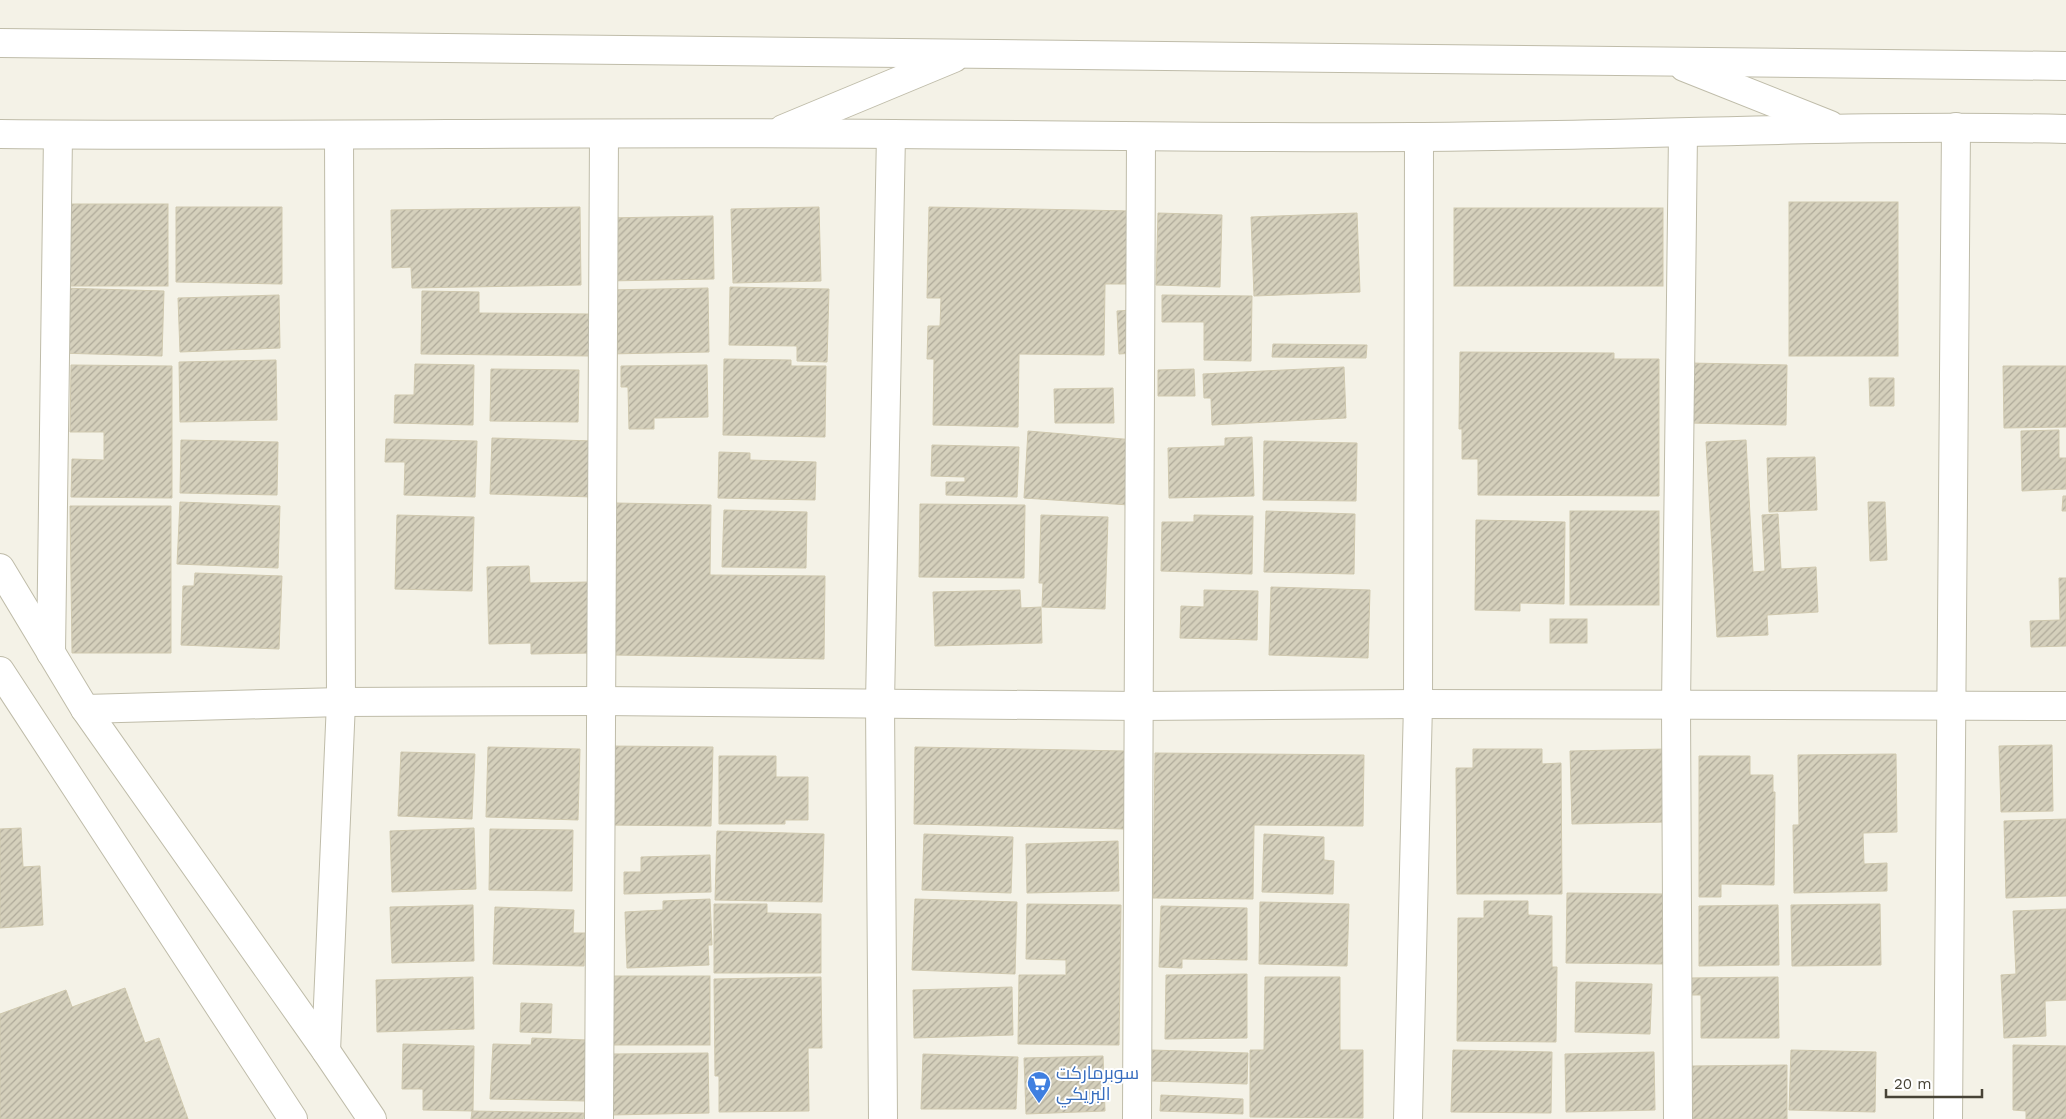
<svg xmlns="http://www.w3.org/2000/svg" width="2066" height="1119" viewBox="0 0 2066 1119" font-family="'Work Sans',Cairo,sans-serif">
<defs>
<pattern id="building-hatch" width="6" height="6" patternUnits="userSpaceOnUse" patternTransform="scale(1.25)"><rect width="6" height="6" fill="#d5d0bc"/><path d="M-1 1l2-2M0 6l6-6M5 7l2-2" fill="none" stroke="#afaa9a"/></pattern>
</defs>
<rect width="100%" height="100%" fill="#f4f2e7"/>
<g fill="url(#building-hatch)" stroke="#d0c9af">
<rect x="1789" y="202" width="109" height="154"/>
<rect x="68" y="204" width="100" height="82"/>
<polygon points="176,207 282,207 282,284 176,282"/>
<polygon points="580,207 581,285 412,288 411,267 392,268 391,210"/>
<polygon points="819,207 821,281 733,283 731,209"/>
<polygon points="929,207 1132,211 1130,284 1105,284 1104,355 1019,354 1018,427 933,425 934,359 927,359 928,326 940,326 941,298 927,298"/>
<rect x="1454" y="208" width="209" height="78"/>
<polygon points="1158,213 1222,215 1220,287 1156,285"/>
<polygon points="1357,213 1360,292 1254,296 1251,217"/>
<polygon points="713,216 714,279 607,281 606,218"/>
<polygon points="730,287 829,289 827,362 797,361 797,346 729,345"/>
<polygon points="60,288 164,291 162,356 58,353"/>
<polygon points="708,288 709,352 608,354 607,290"/>
<polygon points="422,291 479,292 479,313 589,314 589,356 421,354"/>
<polygon points="279,295 280,348 180,352 178,298"/>
<polygon points="1162,295 1252,296 1251,361 1204,360 1204,322 1162,322"/>
<polygon points="1132,310 1135,353 1119,354 1117,311"/>
<polygon points="1273,344 1367,345 1366,358 1272,357"/>
<polygon points="1460,352 1614,353 1614,359 1659,359 1659,496 1478,495 1478,459 1462,459 1462,429 1459,429"/>
<polygon points="724,359 791,360 791,366 826,366 825,437 723,435"/>
<polygon points="276,360 277,420 180,422 179,362"/>
<polygon points="1690,363 1787,365 1786,425 1689,423"/>
<polygon points="415,364 474,365 473,425 394,423 395,395 414,395"/>
<polygon points="71,365 172,366 172,498 71,497 72,459 104,460 104,432 70,432"/>
<polygon points="707,365 708,417 654,418 654,429 629,429 628,387 621,387 621,366"/>
<polygon points="2003,366 2066,366 2066,427 2004,428"/>
<polygon points="1344,367 1346,418 1212,425 1211,398 1204,398 1203,374"/>
<polygon points="491,369 579,370 578,422 490,421"/>
<polygon points="1194,369 1195,396 1158,396 1158,370"/>
<polygon points="1869,378 1894,378 1894,406 1870,406"/>
<polygon points="1113,388 1114,423 1055,423 1054,389"/>
<polygon points="2059,430 2059,458 2066,458 2066,489 2022,491 2021,431"/>
<polygon points="1028,431 1135,440 1129,505 1024,498"/>
<polygon points="1252,437 1254,496 1169,498 1168,448 1225,446 1225,438"/>
<polygon points="492,438 594,441 593,497 490,494"/>
<polygon points="386,439 477,441 475,497 404,495 405,462 385,462"/>
<polygon points="181,440 278,442 277,495 180,493"/>
<polygon points="1746,440 1753,572 1765,571 1762,515 1778,514 1781,569 1816,567 1818,612 1767,615 1768,635 1717,637 1706,442"/>
<polygon points="1264,441 1357,443 1356,501 1263,500"/>
<polygon points="932,445 1019,447 1017,497 946,495 946,482 965,482 965,477 931,476"/>
<polygon points="719,452 750,453 750,460 816,462 815,500 718,498"/>
<polygon points="1815,457 1817,510 1769,512 1767,458"/>
<polygon points="2063,496 2066,496 2066,511 2062,511"/>
<polygon points="180,502 280,506 278,568 177,564"/>
<polygon points="1868,502 1885,502 1887,560 1870,561"/>
<polygon points="616,503 711,505 710,575 825,576 824,659 614,655"/>
<polygon points="920,504 1025,505 1024,578 919,577"/>
<polygon points="70,506 171,506 171,653 72,653"/>
<polygon points="724,510 807,512 806,568 722,567"/>
<polygon points="1266,511 1355,514 1354,574 1264,572"/>
<rect x="1570" y="511" width="89" height="94"/>
<polygon points="397,515 474,517 472,591 395,589"/>
<polygon points="1041,515 1108,517 1105,609 1042,607 1043,583 1039,583"/>
<polygon points="1194,515 1253,516 1252,574 1161,571 1162,522 1194,522"/>
<polygon points="1476,520 1565,522 1564,604 1520,603 1520,611 1475,610"/>
<polygon points="529,566 530,583 590,582 592,653 531,654 531,643 489,644 487,567"/>
<polygon points="195,573 282,576 279,649 181,645 183,586 194,586"/>
<polygon points="2059,578 2066,578 2066,646 2031,647 2030,621 2060,620"/>
<polygon points="1271,587 1370,590 1368,658 1269,655"/>
<polygon points="1020,590 1021,608 1041,607 1042,643 935,646 933,592"/>
<polygon points="1204,590 1258,591 1257,640 1180,638 1181,606 1204,607"/>
<rect x="1550" y="619" width="37" height="24"/>
<polygon points="2052,745 2053,811 2001,812 1999,746"/>
<polygon points="609,746 713,747 711,826 607,825"/>
<polygon points="488,747 580,749 578,820 486,817"/>
<polygon points="915,747 1125,751 1124,829 914,824"/>
<polygon points="1473,749 1542,749 1542,764 1561,763 1562,894 1457,894 1456,768 1473,768"/>
<polygon points="1665,749 1666,822 1572,824 1570,751"/>
<polygon points="401,752 475,754 472,819 398,816"/>
<polygon points="1155,753 1364,755 1363,826 1254,825 1253,899 1153,898"/>
<polygon points="1896,754 1897,832 1863,833 1864,864 1887,863 1887,891 1794,893 1793,825 1799,825 1798,755"/>
<polygon points="719,756 776,756 776,777 808,777 808,820 785,820 785,824 719,824"/>
<polygon points="1699,756 1750,756 1750,775 1773,775 1773,792 1775,792 1774,885 1721,884 1721,897 1699,897"/>
<polygon points="2066,819 2066,896 2006,898 2004,821"/>
<polygon points="21,828 23,867 40,866 43,925 0,928 0,829"/>
<polygon points="474,828 476,889 392,892 390,831"/>
<polygon points="490,829 573,830 572,891 489,890"/>
<polygon points="717,831 824,834 822,902 715,900"/>
<polygon points="924,834 1013,837 1011,893 922,890"/>
<polygon points="1264,834 1324,837 1324,860 1334,861 1333,894 1262,892"/>
<polygon points="1118,841 1119,891 1027,893 1026,844"/>
<polygon points="710,855 711,892 624,894 624,872 641,872 641,857"/>
<polygon points="1567,893 1666,894 1666,964 1566,963"/>
<polygon points="710,899 712,945 708,945 709,965 627,968 625,912 663,910 663,901"/>
<polygon points="915,899 1017,902 1015,974 912,970"/>
<polygon points="1484,901 1528,901 1528,915 1552,916 1552,967 1557,967 1556,1042 1457,1041 1458,918 1484,918"/>
<polygon points="1260,902 1349,904 1347,966 1259,964"/>
<polygon points="714,904 767,904 767,913 821,914 821,973 714,973"/>
<polygon points="1027,904 1121,905 1119,1045 1018,1044 1019,975 1066,975 1066,960 1026,959"/>
<polygon points="1880,904 1881,965 1792,966 1791,905"/>
<polygon points="473,905 474,961 392,963 390,907"/>
<polygon points="1778,905 1779,965 1699,966 1699,906"/>
<polygon points="1161,906 1247,908 1247,960 1182,959 1182,968 1159,967"/>
<polygon points="495,907 574,910 573,933 585,933 584,966 493,964"/>
<polygon points="2066,909 2066,1000 2045,1001 2046,1036 2004,1038 2001,975 2016,974 2013,911"/>
<polygon points="1247,974 1247,1038 1165,1039 1166,975"/>
<rect x="611" y="976" width="99" height="69"/>
<polygon points="473,977 474,1029 377,1032 376,980"/>
<polygon points="821,977 822,1048 808,1048 809,1111 719,1112 719,1076 715,1076 714,979"/>
<polygon points="1265,977 1340,977 1340,1050 1363,1050 1363,1118 1250,1117 1250,1050 1264,1050"/>
<polygon points="1778,977 1779,1038 1701,1038 1701,995 1688,995 1688,978"/>
<polygon points="1576,982 1652,984 1650,1034 1575,1032"/>
<polygon points="1012,987 1013,1035 914,1038 913,990"/>
<polygon points="125,988 145,1043 159,1038 188,1119 0,1119 0,1014 66,990 72,1007"/>
<polygon points="521,1003 552,1004 551,1033 520,1032"/>
<polygon points="532,1038 587,1040 585,1101 490,1099 493,1044 531,1045"/>
<polygon points="403,1044 474,1046 473,1111 423,1110 423,1089 402,1089"/>
<polygon points="2013,1045 2066,1046 2066,1119 2026,1119 2026,1111 2013,1110"/>
<polygon points="1152,1050 1248,1053 1247,1084 1151,1081"/>
<polygon points="1453,1050 1552,1052 1551,1113 1451,1112"/>
<polygon points="1791,1050 1876,1052 1875,1112 1789,1110"/>
<polygon points="1654,1052 1655,1110 1566,1112 1565,1054"/>
<polygon points="708,1053 709,1113 610,1115 612,1054"/>
<polygon points="923,1054 1018,1057 1016,1109 921,1109"/>
<polygon points="1103,1056 1105,1111 1026,1114 1024,1058"/>
<polygon points="1787,1065 1787,1119 1678,1119 1678,1113 1693,1113 1692,1066"/>
<polygon points="1161,1095 1243,1099 1243,1114 1160,1111"/>
<polygon points="472,1111 584,1113 583,1119 471,1119"/>
</g>
<g fill="none" stroke-linecap="round" stroke-linejoin="round">
<g stroke="#bfbca9" stroke-width="30">
<g id="minor">
<polyline points="0,43 2066,66"/>
<polyline points="1684,67 1830,125"/>
<polyline points="783,129 954,58"/>
<path d="M0 134C298 137 595 131 893 134 1066 135 1239 138 1412 137 1630 136 1848 124 2066 129"/>
<polyline points="0,568 85,709 326,1051 372,1119"/>
<polyline points="51,653 58,135"/>
<polyline points="0,671 293,1119"/>
<polyline points="85,709 341,702 601,701 1139,706 1418,704 2066,706"/>
<polyline points="326,1051 341,702 339,136"/>
<polyline points="599,1119 604,134"/>
<polyline points="883,1119 880,703 891,134"/>
<polyline points="1137,1119 1141,138"/>
<polyline points="1408,1119 1418,704 1419,137"/>
<polyline points="1678,1119 1676,706 1683,133"/>
<polyline points="1948,1119 1956,127"/>
</g>
</g>
<use href="#minor" stroke="#fff" stroke-width="28"/>
</g>
<defs>
<g id="supermarket-pin" transform="scale(1.25)"><path d="M0 17L-7.5 6A9.5 9.5 0 1 1 7.5 6Z" fill="#3f7fe0" stroke="#fff"/><path d="M-6-5.5h2.5l.6 2H6L4.5 2H-2.5L-4.4-4H-6ZM-1.5 3.2a1.3 1.3 0 1 0 .1 0ZM3 3.2a1.3 1.3 0 1 0 .1 0Z" fill="#fff"/></g>
</defs>
<g fill-rule="evenodd">
<use href="#supermarket-pin" x="1039" y="1083"/>
</g>
<g text-anchor="middle" stroke-width="4" stroke-linejoin="round" paint-order="stroke">
<g font-size="18" fill="#366cbe" stroke="#fff" text-anchor="start">
<text x="1056" y="1079">سوبرماركت<tspan x="1056" dy="21">البريكي</tspan></text>
</g>
</g>
<path d="M1886 1089v8h96v-8" fill="none" stroke="#474336" stroke-width="2.5"/>
<text x="1894" y="1089" font-size="15" fill="#474336" stroke="#ffffff" stroke-width="4" paint-order="stroke">20 m</text>
</svg>
